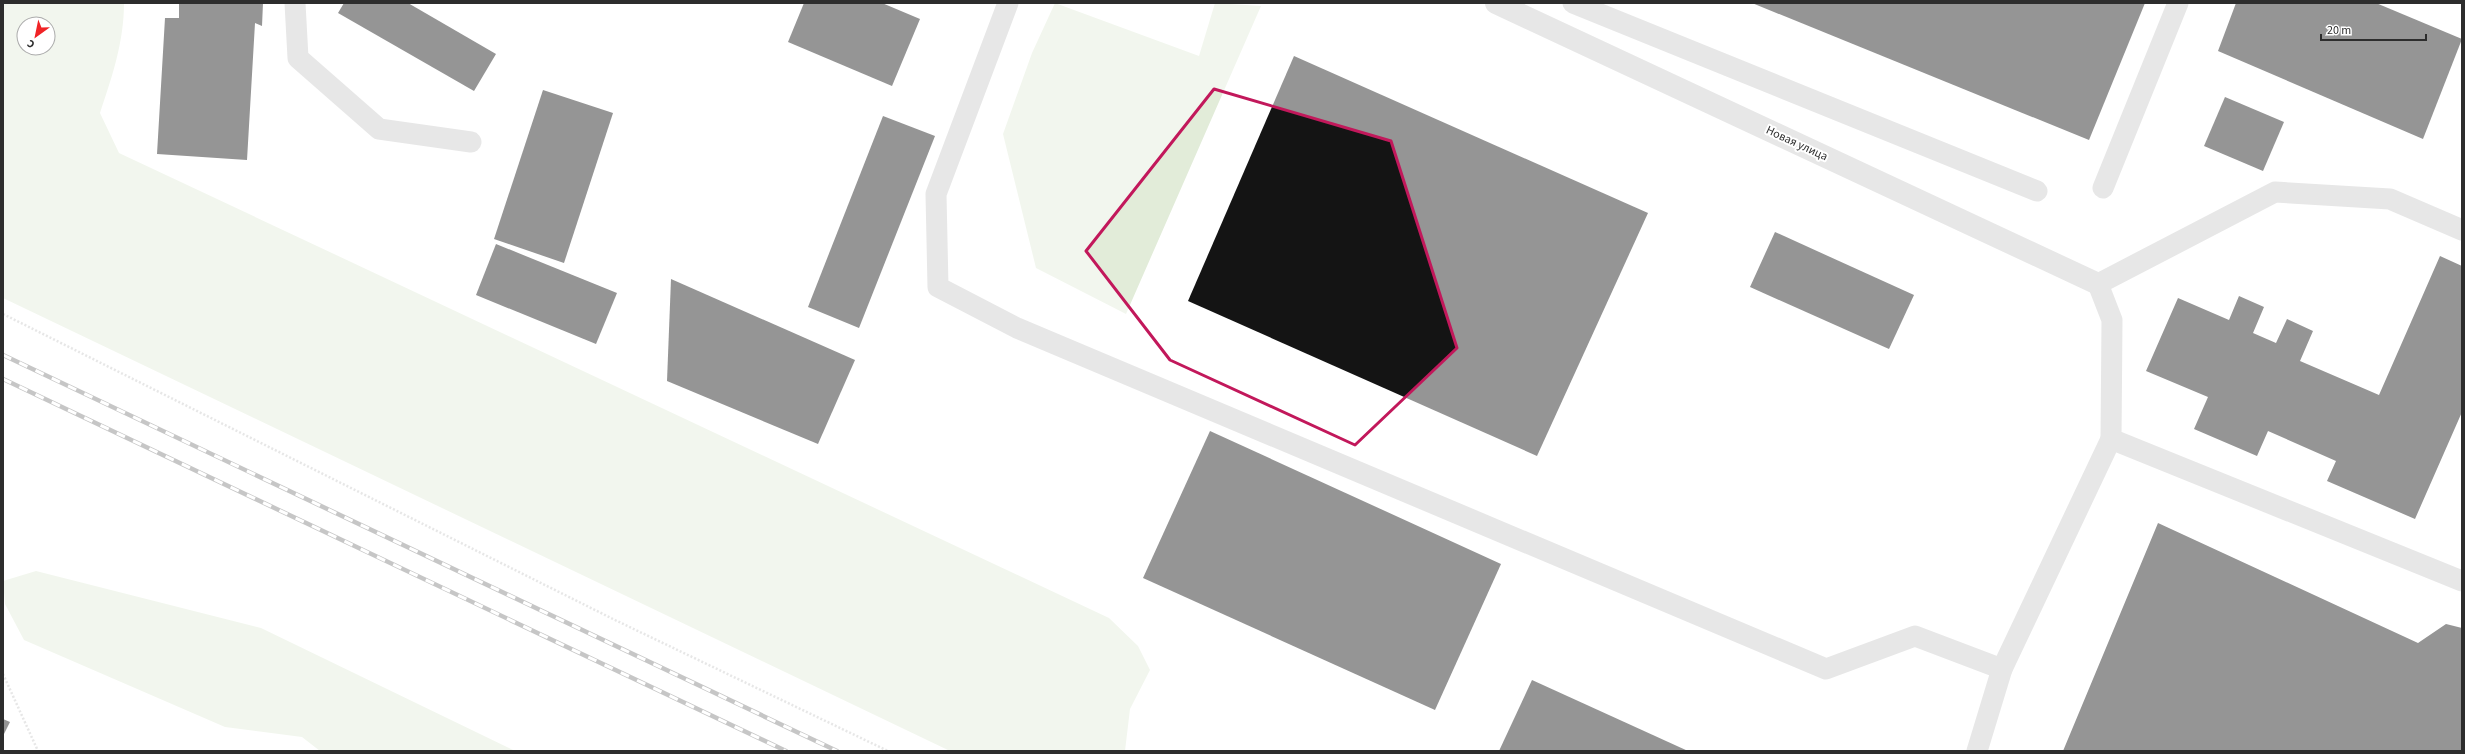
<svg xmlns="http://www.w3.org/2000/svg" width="2465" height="754" viewBox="0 0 2465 754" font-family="'Source Sans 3',sans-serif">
<rect width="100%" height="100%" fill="#fff"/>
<g fill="#e2ecd9" fill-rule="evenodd">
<path d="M3 3H124C124 42 112 77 100 113L119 153 1109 618 1138 646 1150 670 1130 709 1125 751H950L3 298ZM24 24H48V48H24Z"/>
<polygon points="1055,3 1199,56 1215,3 1261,6 1126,314 1036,268 1003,134 1032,53"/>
<polygon points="36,571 261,628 515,751 320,751 302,737 225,727 24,640 5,604 3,581"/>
</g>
<g fill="#141414">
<polygon points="179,3 263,3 262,26 255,23 247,160 157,154 165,18 179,18"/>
<polygon points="344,3 408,3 496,54 474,91 338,13"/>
<polygon points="804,3 882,3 920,19 892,86 788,42"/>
<polygon points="1752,3 2145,3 2089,140"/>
<polygon points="2236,3 2376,3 2462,39 2423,139 2218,51"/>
<polygon points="1294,56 1648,213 1537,456 1188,301"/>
<polygon points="543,90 613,113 564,263 494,239"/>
<polygon points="2225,97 2284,122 2263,171 2204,146"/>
<polygon points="883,116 935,136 859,328 808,307"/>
<polygon points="1775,232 1914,295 1889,349 1750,287"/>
<polygon points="496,244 617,293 596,344 476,295"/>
<polygon points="2440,256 2462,266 2462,412 2415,519 2327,481 2336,461 2268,431 2257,456 2194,429 2208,397 2146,371 2178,298 2229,320 2239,296 2264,307 2253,333 2276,343 2287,319 2313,331 2300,361 2379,395"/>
<polygon points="671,279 855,360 818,444 667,381"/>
<polygon points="1210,431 1501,564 1435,710 1143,578"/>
<polygon points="2158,523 2418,643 2446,624 2462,628 2462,751 2063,751"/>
<polygon points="1532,680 1688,751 1499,751"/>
<polygon points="3,719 10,722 3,736"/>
</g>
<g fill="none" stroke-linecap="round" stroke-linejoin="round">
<g stroke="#cacaca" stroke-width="2.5" stroke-dasharray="2 2" stroke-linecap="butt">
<polyline points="3,314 615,620 888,751"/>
<polyline points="3,674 38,751"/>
</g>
<g stroke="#cacaca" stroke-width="21">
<polyline points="295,3 298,58 379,129 471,142"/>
<polyline points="1008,3 936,194 938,287 1017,328 1826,669 1915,636 2002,669"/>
<polyline points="1573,3 2037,191"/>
<polyline points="2103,188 2178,3"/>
<polyline points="2462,230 2390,199 2275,192 2098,284 2112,320 2111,439 2462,581"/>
<polyline points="1977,751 2002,669 2111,439"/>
</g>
<polyline stroke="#cacaca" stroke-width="22" points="1496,3 2098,284"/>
<g stroke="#828282" stroke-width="4.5">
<g id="rail">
<polyline points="3,355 837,751"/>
<polyline points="3,379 786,751"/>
</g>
</g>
<use href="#rail" stroke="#fff" stroke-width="3" stroke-dasharray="9" stroke-linecap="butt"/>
</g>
<path d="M0 0H2465V754H0ZM1214 89 1391 141 1457 348 1355 445 1170 360 1086 251Z" fill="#fff" fill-opacity=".55" fill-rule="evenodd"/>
<path fill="none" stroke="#c2185b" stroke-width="3" stroke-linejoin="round" d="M1214 89 1391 141 1457 348 1355 445 1170 360 1086 251Z"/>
<g text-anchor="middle" stroke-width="4" stroke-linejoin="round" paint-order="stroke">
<g font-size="12" fill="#2d2d2d" stroke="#fff">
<text transform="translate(1797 143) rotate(25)" y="4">Новая улица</text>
</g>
</g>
<rect width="2465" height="754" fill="none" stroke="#2d2d2d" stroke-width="8"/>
<g transform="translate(36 36) rotate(213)"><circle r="19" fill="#ffffff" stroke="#ababab"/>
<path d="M0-3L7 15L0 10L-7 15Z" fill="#f02326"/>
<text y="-6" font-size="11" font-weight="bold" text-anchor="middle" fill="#2d2d2d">С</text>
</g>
<path d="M2321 34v6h105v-6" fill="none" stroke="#2d2d2d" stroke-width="2"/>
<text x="2327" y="34" font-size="12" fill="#2d2d2d" stroke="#ffffff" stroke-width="3" paint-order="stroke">20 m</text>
</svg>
